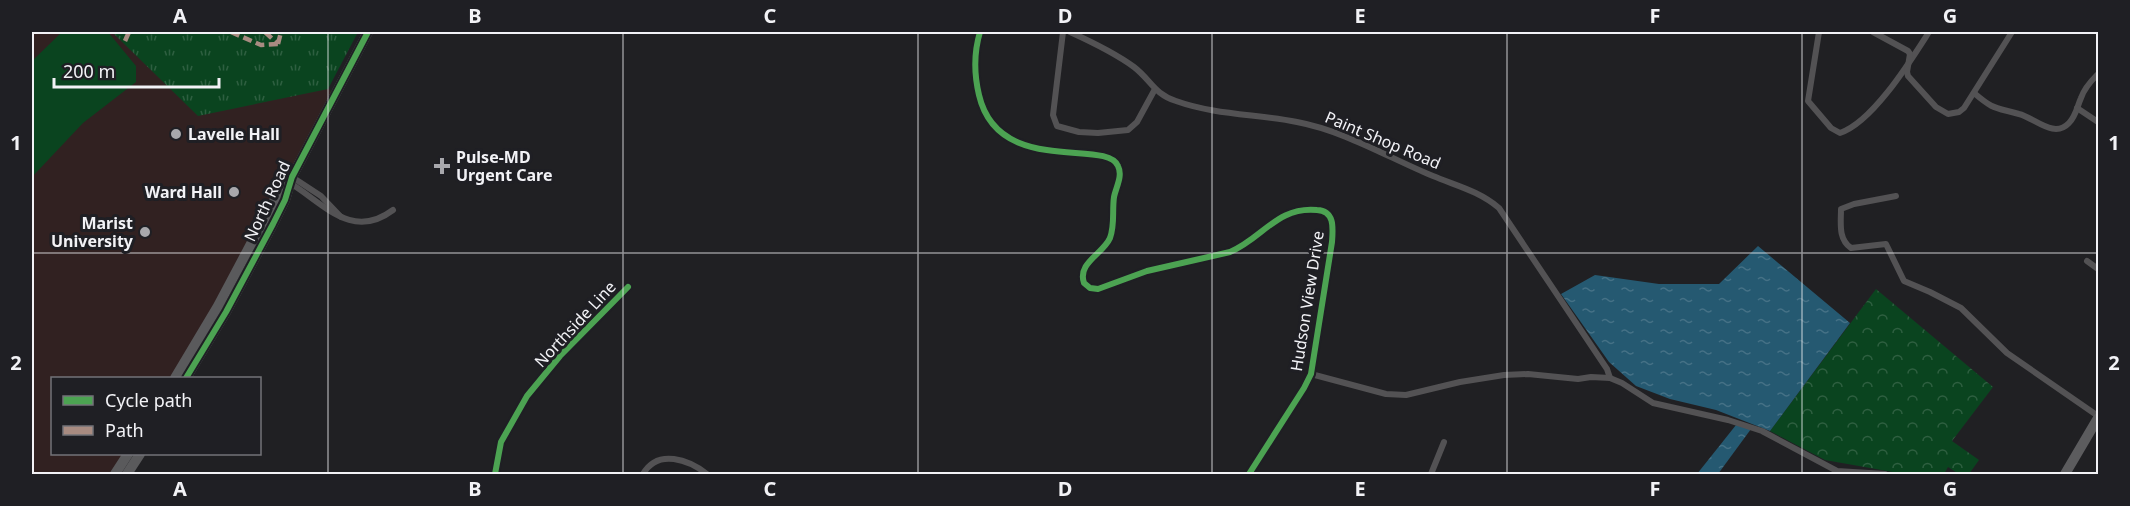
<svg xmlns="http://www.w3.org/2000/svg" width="2130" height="506" viewBox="0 0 2130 506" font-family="'Noto Sans',sans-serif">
<defs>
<pattern id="forest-crowns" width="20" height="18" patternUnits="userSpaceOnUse" patternTransform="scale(1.5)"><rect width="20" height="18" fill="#0a441f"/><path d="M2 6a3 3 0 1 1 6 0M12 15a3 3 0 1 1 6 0" fill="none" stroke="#2e5f40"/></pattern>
<pattern id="park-tufts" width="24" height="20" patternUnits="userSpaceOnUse" patternTransform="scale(1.5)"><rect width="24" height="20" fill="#0a441f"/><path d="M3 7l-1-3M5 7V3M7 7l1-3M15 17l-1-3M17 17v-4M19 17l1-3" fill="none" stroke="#2e5f40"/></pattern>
<pattern id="water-ripples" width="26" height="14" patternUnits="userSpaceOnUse" patternTransform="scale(1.5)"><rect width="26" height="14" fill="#255971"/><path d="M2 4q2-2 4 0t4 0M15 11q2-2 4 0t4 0" fill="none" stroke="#457186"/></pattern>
</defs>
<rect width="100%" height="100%" fill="#202023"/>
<polygon fill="#312121" points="32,32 256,32 335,94 175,378 52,378 52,454 128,454 116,474 32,474"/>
<polygon fill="url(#forest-crowns)" points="1876,289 1993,387 1952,441 1979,460 1969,474 1959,474 1948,467 1944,474 1904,474 1825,460 1770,431"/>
<polygon fill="url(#park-tufts)" points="112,32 358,32 328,89 198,116"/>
<polygon fill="#0a441f" points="62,32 108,32 136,66 136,82 83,123 32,177 32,61"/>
<g fill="url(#water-ripples)">
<polygon points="1758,246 1850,323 1770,431 1716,410 1670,399 1636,386 1609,362 1561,294 1595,275 1659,284 1719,284"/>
<polygon points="1736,425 1751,429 1718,474 1697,474"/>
</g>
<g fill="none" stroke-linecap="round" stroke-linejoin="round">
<g stroke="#535254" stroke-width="6">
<path d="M980 32C974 52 974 74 979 95 998 177 1107 138 1118 166 1123 176 1116 187 1114 197 1112 211 1115 225 1110 238 1103 254 1077 263 1084 283L1090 288 1098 289 1147 271 1230 252C1262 239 1277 206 1317 210 1335 211 1333 228 1332 242L1311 374 1304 388 1249 474"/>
<polyline points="1063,32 1053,115 1057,126 1079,132 1098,133 1128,130 1137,122 1155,89"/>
<path d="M1070 32C1092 42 1115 53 1134 67 1151 80 1154 94 1176 101 1215 115 1257 114 1297 122 1345 131 1389 158 1433 176 1457 186 1479 191 1499 208L1607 369 1610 378"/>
<path d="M1819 32 1808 101 1831 128 1840 133C1873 122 1911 60 1929 32"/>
<polyline points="1873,32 1908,51 1910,54 1907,72 1908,76 1936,107 1948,114 1959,112 1964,108 2012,32"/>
<path d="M1974 93C1994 110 1994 107 2019 114 2035 118 2054 139 2069 123 2076 116 2077 107 2081 98 2084 89 2090 82 2097 75"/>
<polyline points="2077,108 2098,122"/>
<polyline points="292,177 321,196 341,217"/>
<path d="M290 183C323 203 352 241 393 210"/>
<path d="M1896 196 1854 204 1841 209C1841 223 1838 239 1851 248L1886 244 1904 281 1930 292 1961 308 2007 353 2098 416"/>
<polyline points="2087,261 2098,269"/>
<polyline points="1311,374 1386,394 1406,395 1460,382 1504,375 1528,374 1578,379 1591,377 1610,378 1622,383 1653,403 1728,420 1762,431 1837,471 1885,474"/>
<path d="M643 474C658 448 689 460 707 474"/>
<polyline points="1431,474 1444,442"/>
</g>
<polyline stroke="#5c5c5e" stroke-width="10" points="2065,474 2098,418"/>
<g stroke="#5a5a5c" stroke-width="10">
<polyline points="175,378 218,306 277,195 289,182"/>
<polyline points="186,378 226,312 273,224 285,200 292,177 368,32"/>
<polyline points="115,474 128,454"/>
<polyline points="127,474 140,454"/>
</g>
<g stroke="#a88b81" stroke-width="4.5" stroke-dasharray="9 4.5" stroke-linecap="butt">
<polyline points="231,32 261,45 278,44"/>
<polyline points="265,32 278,44"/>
<polyline points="125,41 129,32"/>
<polyline points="278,44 281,32"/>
</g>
<g stroke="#1f1f24" stroke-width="10">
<g id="cycleway">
<path d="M980 32C974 52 974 74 979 95 998 177 1107 138 1118 166 1123 176 1116 187 1114 197 1112 211 1115 225 1110 238 1103 254 1077 263 1084 283L1090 288 1098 289 1147 271 1230 252C1262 239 1277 206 1317 210 1335 211 1333 228 1332 242L1311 374 1304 388 1249 474"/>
<polyline points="186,378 226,312 273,224 285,200 292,177 368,32"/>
<polyline points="495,474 501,442 527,396 560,356 628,287"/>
</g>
</g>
<use href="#cycleway" stroke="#4ca352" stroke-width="6"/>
</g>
<path fill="none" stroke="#f2f2f6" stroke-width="1.5" stroke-opacity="0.55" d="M328 32V474M623 32V474M918 32V474M1212 32V474M1507 32V474M1802 32V474M32 253H2098"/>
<g fill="#a8a8ac" stroke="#1f1f24" stroke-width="2">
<circle cx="176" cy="134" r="6"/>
<path d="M439 157h6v6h6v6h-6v6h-6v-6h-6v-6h6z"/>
<circle cx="234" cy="192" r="6"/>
<circle cx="145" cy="232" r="6"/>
</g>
<g text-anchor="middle" stroke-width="6" stroke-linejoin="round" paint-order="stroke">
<g font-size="16" font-weight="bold" fill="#f2f2f6" stroke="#1f1f24" text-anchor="start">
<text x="188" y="140">Lavelle Hall</text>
<text x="456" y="163">Pulse-MD<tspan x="456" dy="18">Urgent Care</tspan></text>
<text x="222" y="198" text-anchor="end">Ward Hall</text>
<text x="133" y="229" text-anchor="end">Marist<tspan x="133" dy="18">University</tspan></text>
</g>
<g font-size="16" fill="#f2f2f6" stroke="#1f1f24">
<text transform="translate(1383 140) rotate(23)" y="6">Paint Shop Road</text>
<text transform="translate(267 201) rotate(-65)" y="6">North Road</text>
<text transform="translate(1307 301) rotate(-81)" y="6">Hudson View Drive</text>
<text transform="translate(575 324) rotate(-47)" y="6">Northside Line</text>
</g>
</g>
<rect width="2130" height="506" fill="none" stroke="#1f1f24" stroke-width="66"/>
<rect x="51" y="377" width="210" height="78" fill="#1f1f24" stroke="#737378" stroke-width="1.5"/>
<rect x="63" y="396" width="30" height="9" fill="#4ca352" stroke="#737378" stroke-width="1.5"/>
<text x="105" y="407" font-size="18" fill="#f2f2f6">Cycle path</text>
<rect x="63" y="426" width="30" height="9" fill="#a88b81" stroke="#737378" stroke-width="1.5"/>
<text x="105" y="437" font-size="18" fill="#f2f2f6">Path</text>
<path d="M54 78v9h165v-9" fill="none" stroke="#f2f2f6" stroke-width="3"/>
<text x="63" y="78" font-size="18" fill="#f2f2f6" stroke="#1f1f24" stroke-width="4.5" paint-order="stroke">200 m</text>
<rect x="33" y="33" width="2064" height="440" fill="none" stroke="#f2f2f6" stroke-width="2"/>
<g font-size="20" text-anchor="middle" font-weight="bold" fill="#f2f2f6">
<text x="180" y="23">A</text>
<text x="475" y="23">B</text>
<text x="770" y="23">C</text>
<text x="1065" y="23">D</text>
<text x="1360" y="23">E</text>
<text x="1655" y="23">F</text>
<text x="1950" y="23">G</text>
<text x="16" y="150">1</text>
<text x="2114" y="150">1</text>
<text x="16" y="370">2</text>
<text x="2114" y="370">2</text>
<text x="180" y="496">A</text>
<text x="475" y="496">B</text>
<text x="770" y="496">C</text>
<text x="1065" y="496">D</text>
<text x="1360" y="496">E</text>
<text x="1655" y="496">F</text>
<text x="1950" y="496">G</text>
</g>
</svg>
